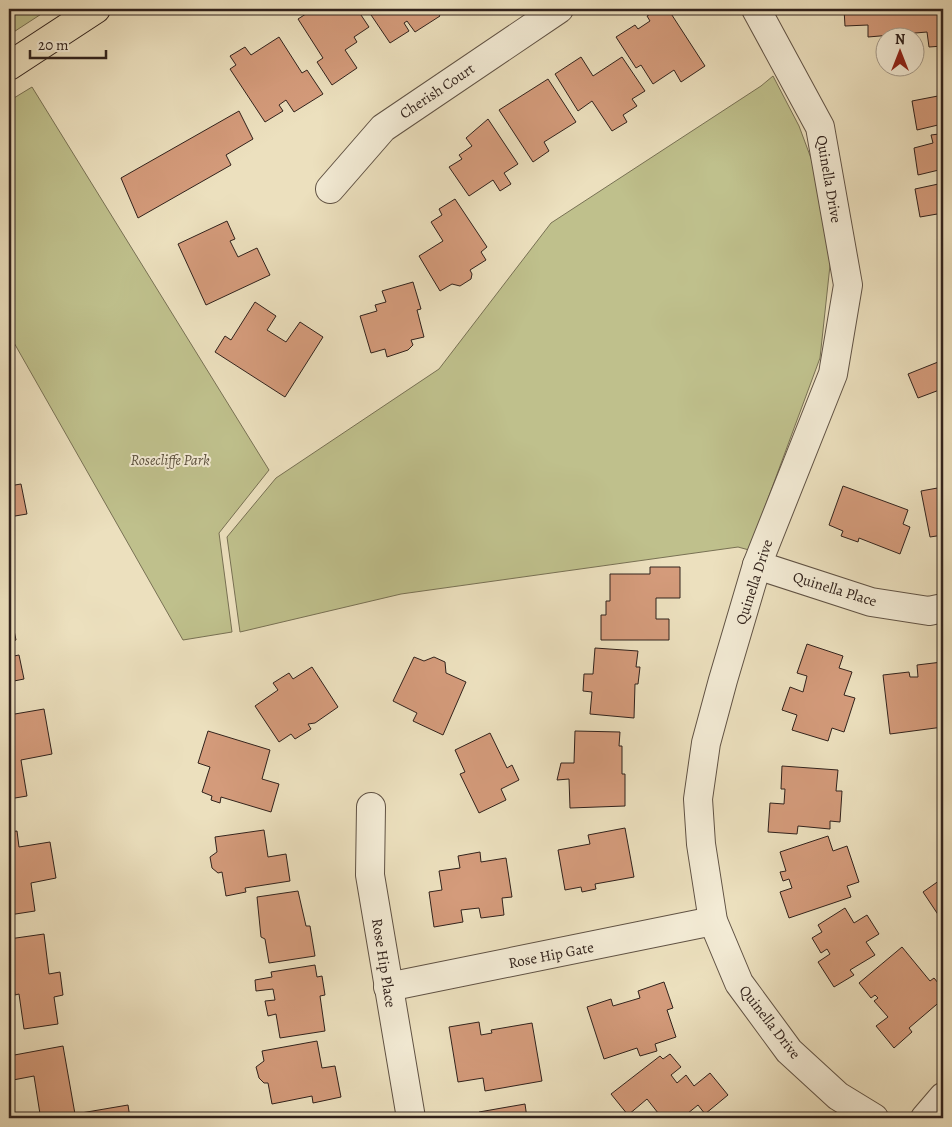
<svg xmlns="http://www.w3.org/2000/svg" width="952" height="1127" viewBox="0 0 952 1127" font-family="Alegreya,serif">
<rect width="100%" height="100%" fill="#ece0be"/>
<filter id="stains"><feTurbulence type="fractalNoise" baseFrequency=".004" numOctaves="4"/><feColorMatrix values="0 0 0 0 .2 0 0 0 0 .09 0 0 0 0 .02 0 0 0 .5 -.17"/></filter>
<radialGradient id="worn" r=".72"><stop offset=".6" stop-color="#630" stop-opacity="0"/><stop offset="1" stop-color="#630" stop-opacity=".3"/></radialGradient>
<g fill="#bfc08c" stroke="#787154">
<polygon points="9,9 49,9 9,35"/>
<polygon points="773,76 799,126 818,177 831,256 820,358 749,550 738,547 401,594 240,632 227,537 276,478 439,369 551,223 761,86"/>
<polygon points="32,87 269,470 219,533 232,632 183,640 9,334 9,101"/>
</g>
<g fill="#d49b7b" stroke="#31221c">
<polygon points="311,9 357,9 369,27 354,37 357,42 345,50 357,68 332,85 317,62 323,58 298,19 312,10"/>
<polygon points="367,9 435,9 440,16 415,32 407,21 404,23 409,31 390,43"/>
<polygon points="659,9 668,9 705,66 681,82 674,70 653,84 641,65 636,68 616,37 635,25 638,29 650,21 647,16"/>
<polygon points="844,9 943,9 943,46 929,47 927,32 868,37 868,25 845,26"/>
<polygon points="279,37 302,73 307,70 323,94 294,112 286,100 279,105 283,111 265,122 230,69 236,65 230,56 245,47 251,55"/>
<polygon points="581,57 593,76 622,57 645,91 632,99 637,106 623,115 627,122 612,131 592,101 578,111 555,74"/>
<polygon points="548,79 576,122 544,142 549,151 533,162 499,110"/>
<polygon points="943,95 943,169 918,175 914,148 933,143 931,135 939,134 938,125 917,130 912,101"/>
<polygon points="239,111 253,139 226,155 231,165 138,218 121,178"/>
<polygon points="488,119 518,164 504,173 511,184 500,191 493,180 469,196 449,167 462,159 459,155 472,146 466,138"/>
<polygon points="943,183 943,213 920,217 915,189"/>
<polygon points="455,199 487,247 481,252 486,260 470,270 472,274 471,279 460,286 452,284 440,291 419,256 443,241 431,222 442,215 439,209"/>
<polygon points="227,221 235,239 230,241 238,257 257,248 270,275 206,305 178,244"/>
<polygon points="413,282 421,309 417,310 424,337 411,340 413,345 408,350 387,357 385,349 371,353 360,316 377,311 375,305 386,302 382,291"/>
<polygon points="255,302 276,316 267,330 286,342 300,322 323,337 285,397 215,352 225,336 231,340"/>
<polygon points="943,360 943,393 942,389 918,398 908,374"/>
<polygon points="21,484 27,514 9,517 9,486"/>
<polygon points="843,486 908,510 903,524 910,527 900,554 859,538 858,542 841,536 843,531 829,525"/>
<polygon points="943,487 943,535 930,537 921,491"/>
<polygon points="650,567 680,567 680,598 656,598 656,619 669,619 669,640 601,640 601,615 606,615 606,601 610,601 610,574 650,574"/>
<polygon points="10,611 16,640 9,642 9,612"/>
<polygon points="807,644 843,656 839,668 852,672 844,695 855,698 844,732 832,728 828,741 792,730 797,715 782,710 790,687 803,692 807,676 797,673"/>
<polygon points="595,648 638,651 636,667 640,667 638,684 635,684 634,718 590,714 592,692 583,691 584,674 593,674"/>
<polygon points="19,655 24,679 9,682 9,657"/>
<polygon points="414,657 424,661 434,657 445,662 446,673 466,682 443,735 413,721 417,713 393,701"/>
<polygon points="942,662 943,662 943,727 890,734 883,675 909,672 910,677 918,677 917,665"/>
<polygon points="312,667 338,707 315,723 308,724 311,729 295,739 291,734 279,742 255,706 278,690 273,683 289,673 293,679"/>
<polygon points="44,709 52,754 21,760 27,796 9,799 9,715"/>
<polygon points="208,731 270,750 262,779 279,784 271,812 221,797 220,803 211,800 212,796 202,792 210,767 198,763"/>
<polygon points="575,731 620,732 619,746 622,746 622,774 625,774 625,806 570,808 569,779 557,780 561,763 574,763"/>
<polygon points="490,733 507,768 512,765 519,780 501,789 506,800 479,813 460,774 465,772 455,750"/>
<polygon points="782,766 838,770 836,791 842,791 840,822 830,821 830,829 798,826 797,834 768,832 770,803 784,804 785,789 781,789"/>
<polygon points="625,828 634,877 595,884 596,889 582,892 581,887 565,890 558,850 590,844 588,835"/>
<polygon points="264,830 268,857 286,854 290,881 245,888 246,892 226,896 222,872 218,873 212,868 210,857 217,852 215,837"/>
<polygon points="17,831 19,847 50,842 56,878 31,883 35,911 9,915 9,832"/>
<polygon points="828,836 833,851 847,846 859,882 847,886 851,897 789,918 780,892 792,888 789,879 783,881 780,872 786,871 780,852"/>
<polygon points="480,852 481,862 506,858 512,897 502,898 504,915 481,918 479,908 461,910 463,922 434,927 429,892 442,890 439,871 460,868 458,856"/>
<polygon points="943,878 943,922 923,892"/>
<polygon points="298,891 306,926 310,926 315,956 269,963 265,939 261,937 257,897"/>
<polygon points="845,908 854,923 867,915 879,934 866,942 875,955 850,970 854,975 834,987 818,962 830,954 827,949 821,953 812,938 822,932 818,925"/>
<polygon points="44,934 49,974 60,972 63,995 54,997 58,1024 24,1029 19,994 15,995 12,971 9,971 9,939"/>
<polygon points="902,947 930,981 934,978 943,989 943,999 909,1028 912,1032 894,1048 876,1026 888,1017 874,1001 878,998 875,995 871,998 859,983"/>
<polygon points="315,965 317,977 322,976 325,995 320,996 325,1031 280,1038 276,1014 268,1016 265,1001 275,1000 273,989 256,991 255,980 272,977 271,972"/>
<polygon points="664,982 673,1008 667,1010 676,1037 655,1044 657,1051 640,1056 637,1048 604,1059 587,1007 611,999 613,1006 640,998 638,991"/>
<polygon points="479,1022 481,1035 492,1033 491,1030 532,1023 542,1081 485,1091 483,1078 458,1082 449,1027"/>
<polygon points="317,1041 322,1068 335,1066 341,1097 313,1103 312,1096 272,1104 268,1083 264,1083 259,1078 256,1067 264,1061 262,1051"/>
<polygon points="63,1046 75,1114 128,1105 130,1118 34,1118 33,1115 40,1114 34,1076 13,1080 9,1056"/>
<polygon points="670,1054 681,1067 671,1075 677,1083 686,1075 694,1086 710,1073 728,1095 705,1114 698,1105 682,1118 662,1118 647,1099 628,1115 611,1094 660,1056 663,1059"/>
<polygon points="525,1104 527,1118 480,1118 479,1112"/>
</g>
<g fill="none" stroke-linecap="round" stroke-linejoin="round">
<g stroke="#605244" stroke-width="30">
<g id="minor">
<polyline points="756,9 820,127 848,285 833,374 757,565 723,680 706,743 698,799 701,844 713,921 739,983 789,1051 838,1096 874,1118"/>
<polyline points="330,189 383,128 559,9"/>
<polyline points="757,565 871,602 929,611 943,608"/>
<polyline points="371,807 370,875 411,1118"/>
<polyline points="388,987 713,921"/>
<polyline points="925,1118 943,1097"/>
</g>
</g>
<g stroke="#31221c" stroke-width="30">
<polyline id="major" points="9,66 96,9"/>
</g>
<use href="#minor" stroke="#f3ebd5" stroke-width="28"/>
<use href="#major" stroke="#ece0be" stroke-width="28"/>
</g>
<g text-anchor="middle" stroke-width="4" stroke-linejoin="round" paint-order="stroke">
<g font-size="15" fill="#31221c" stroke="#f3ebd5">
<text transform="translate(437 91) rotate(-34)" y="5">Cherish Court</text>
<text transform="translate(829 179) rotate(80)" y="5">Quinella Drive</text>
<text transform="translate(754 582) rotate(-72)" y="5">Quinella Drive</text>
<text transform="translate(835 589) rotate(17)" y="5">Quinella Place</text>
<text transform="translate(551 955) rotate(-11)" y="5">Rose Hip Gate</text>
<text transform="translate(384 963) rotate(81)" y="5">Rose Hip Place</text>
<text transform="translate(770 1022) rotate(52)" y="5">Quinella Drive</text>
</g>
<g font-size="15" font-style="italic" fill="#5c513e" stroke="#f3ebd5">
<text x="170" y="465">Rosecliffe Park</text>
</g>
</g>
<rect width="952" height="1127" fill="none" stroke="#ece0be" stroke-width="30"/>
<rect x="10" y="10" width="932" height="1107" fill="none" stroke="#31221c" stroke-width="2.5"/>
<rect x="15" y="15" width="922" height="1097" fill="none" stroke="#31221c"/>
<g transform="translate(900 52)"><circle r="24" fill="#f3ebd5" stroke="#a59b8b"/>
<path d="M0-4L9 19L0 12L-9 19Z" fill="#8f2418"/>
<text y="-8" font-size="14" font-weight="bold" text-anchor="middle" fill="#31221c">N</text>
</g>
<path d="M30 50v8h76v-8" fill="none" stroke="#31221c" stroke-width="2.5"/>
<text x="38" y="50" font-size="15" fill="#31221c" stroke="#f3ebd5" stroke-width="4" paint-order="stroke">20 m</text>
<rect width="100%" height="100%" filter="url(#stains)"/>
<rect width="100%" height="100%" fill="url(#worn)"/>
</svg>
